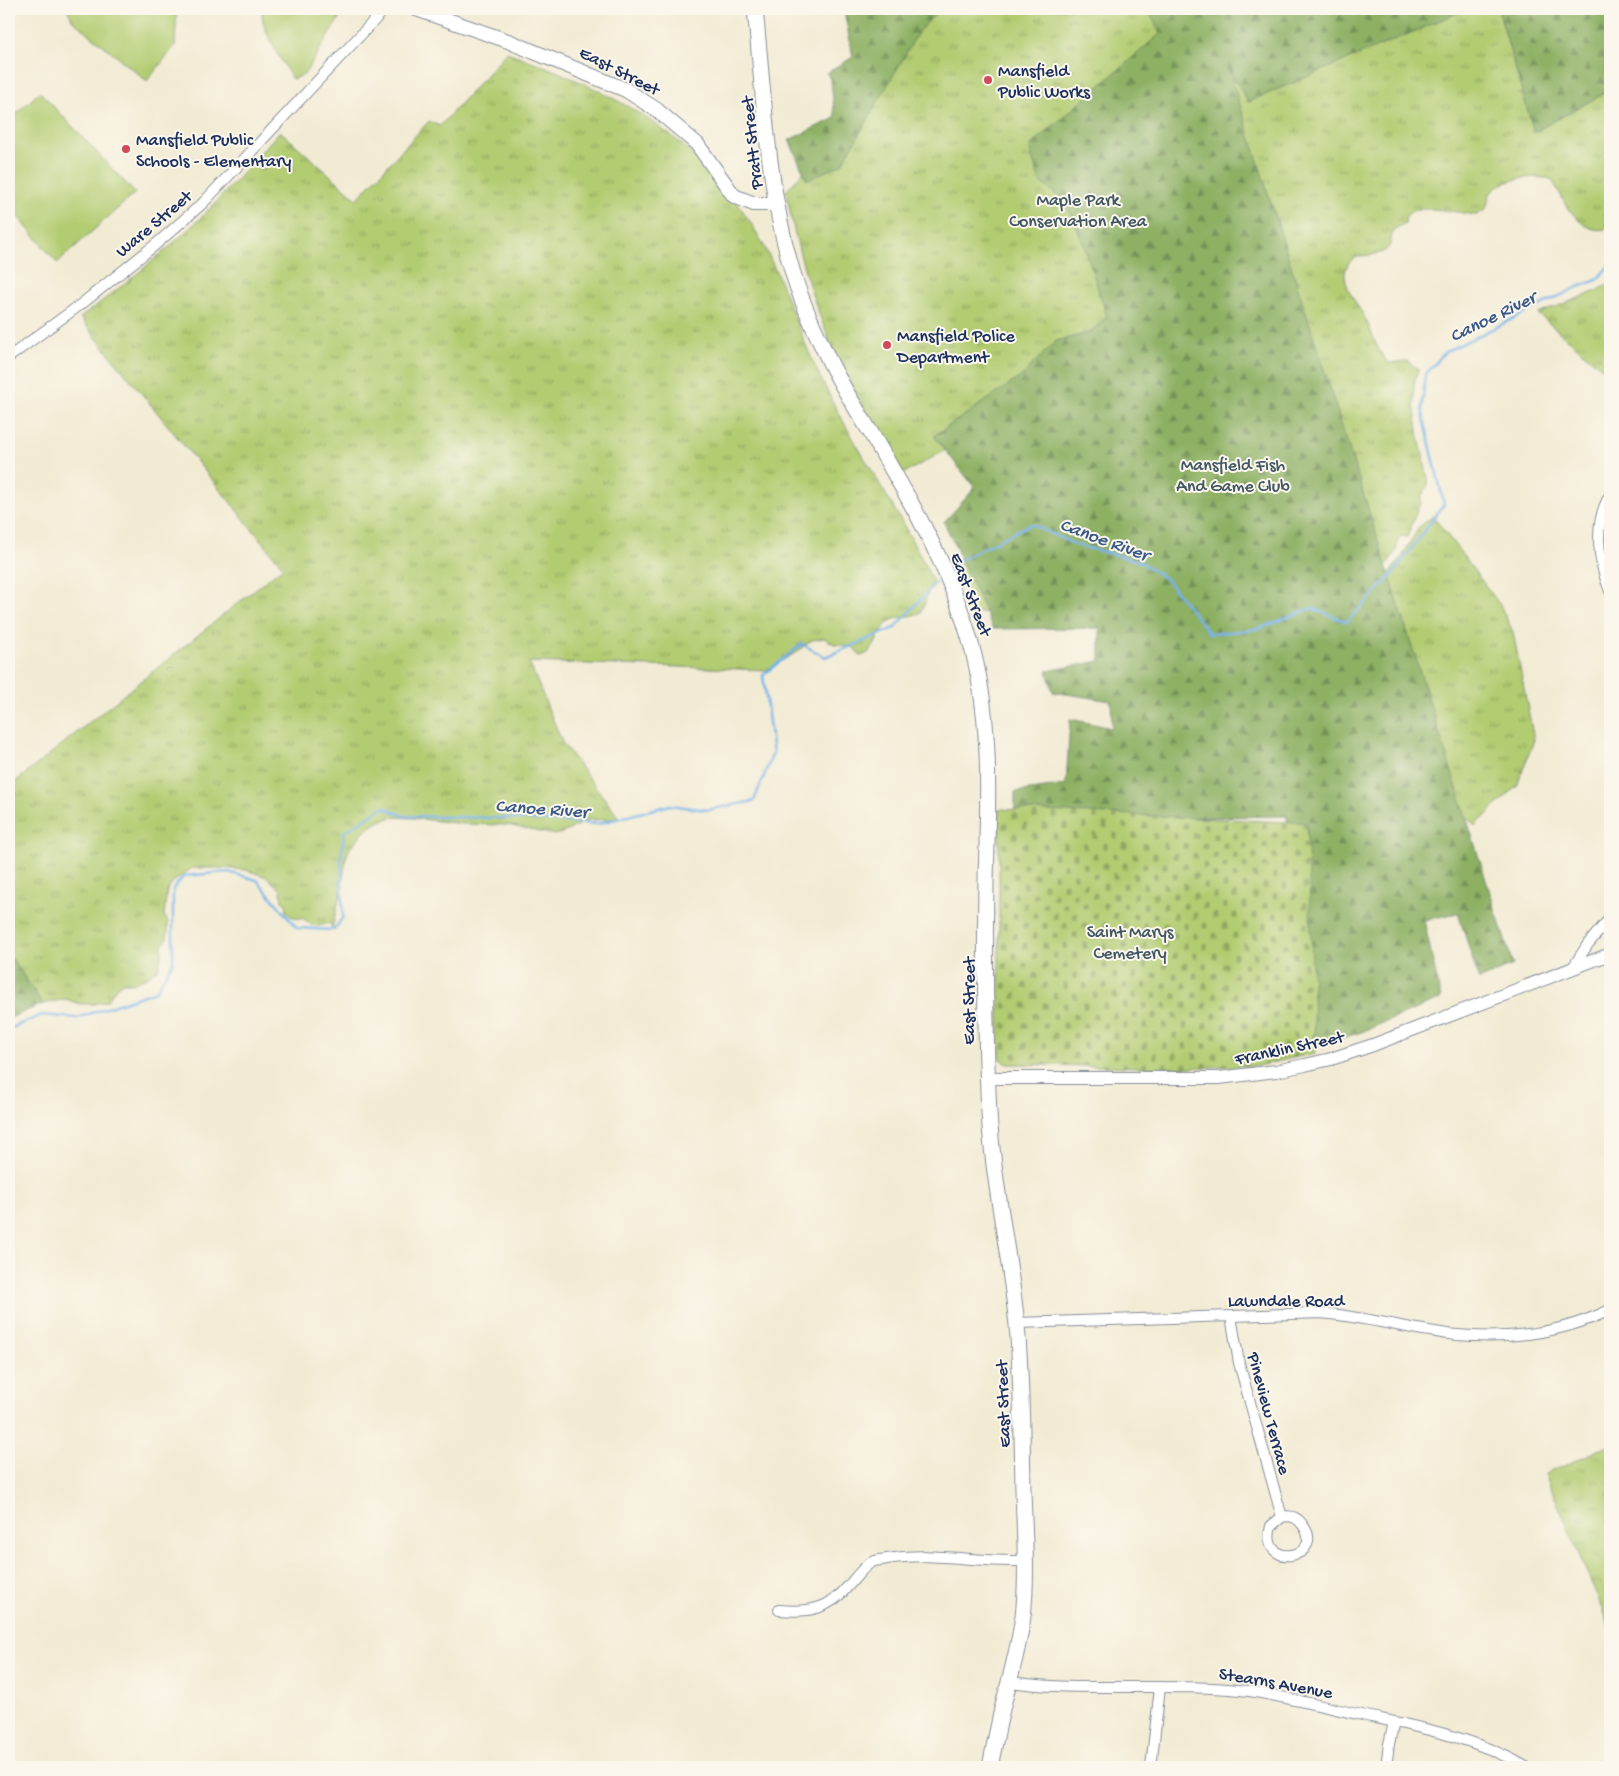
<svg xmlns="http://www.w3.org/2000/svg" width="1619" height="1776" viewBox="0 0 1619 1776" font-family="'Gochi Hand',sans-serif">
<defs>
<pattern id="grass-tufts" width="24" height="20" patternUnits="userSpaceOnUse" patternTransform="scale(1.25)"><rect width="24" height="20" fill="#b2cc71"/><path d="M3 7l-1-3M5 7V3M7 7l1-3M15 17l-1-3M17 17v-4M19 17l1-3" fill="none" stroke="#90a660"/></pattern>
<pattern id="forest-firs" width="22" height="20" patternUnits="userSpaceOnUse" patternTransform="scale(1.25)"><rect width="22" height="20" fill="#8db063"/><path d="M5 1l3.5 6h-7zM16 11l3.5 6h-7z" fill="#729055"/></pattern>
<pattern id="cemetery-stones" width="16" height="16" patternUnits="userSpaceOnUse" patternTransform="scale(1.25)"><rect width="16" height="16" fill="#b2cc71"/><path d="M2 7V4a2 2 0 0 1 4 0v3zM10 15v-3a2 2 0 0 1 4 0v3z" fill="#90a660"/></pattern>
</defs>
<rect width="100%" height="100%" fill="#fbf7ec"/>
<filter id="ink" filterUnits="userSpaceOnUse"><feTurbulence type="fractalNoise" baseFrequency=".02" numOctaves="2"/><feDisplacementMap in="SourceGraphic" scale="10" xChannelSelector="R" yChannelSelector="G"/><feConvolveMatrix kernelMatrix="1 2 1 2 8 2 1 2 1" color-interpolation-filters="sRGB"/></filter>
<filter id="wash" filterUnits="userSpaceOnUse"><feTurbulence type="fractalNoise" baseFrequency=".0096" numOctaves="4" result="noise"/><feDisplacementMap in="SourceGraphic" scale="20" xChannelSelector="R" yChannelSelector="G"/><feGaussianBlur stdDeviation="1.12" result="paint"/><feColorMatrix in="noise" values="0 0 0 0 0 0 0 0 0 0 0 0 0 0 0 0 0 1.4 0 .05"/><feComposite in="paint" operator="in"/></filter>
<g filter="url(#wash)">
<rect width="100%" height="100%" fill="#f2ebd4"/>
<g fill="url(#grass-tufts)" stroke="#667e68">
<path d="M896 9H1498L1534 132 1610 90V199L1605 213 1607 227 1605 229C1577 235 1563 196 1551 179 1534 175 1501 178 1490 194 1488 198 1488 204 1486 209L1477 215C1464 215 1403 197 1405 223L1393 230C1391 236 1392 243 1388 248 1377 260 1355 250 1347 266 1338 283 1361 308 1367 322 1374 337 1377 352 1389 363L1407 361 1418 369 1414 385V404L1419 437 1428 479V485L1421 497V504L1418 508 1407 537 1400 536 1397 541C1400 550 1389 561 1383 568 1379 574 1377 584 1375 591L1400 560 1419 527 1433 516 1500 605 1513 632 1534 740 1517 786 1475 826 1429 773 1071 608 973 613 954 565 960 556 1027 404 903 474C879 433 854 393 834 351 811 299 796 246 786 191L854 117Z"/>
<path d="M507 52C614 91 709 140 764 246 787 291 801 340 824 385 855 447 895 505 926 567L933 582C926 592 927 603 920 613 911 617 898 616 890 621 876 631 878 652 861 656L853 647 834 644 824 638 812 640 795 653 767 670 529 662 563 744 620 819 587 820 567 831 555 835 507 825 464 824 413 818 393 817 380 821 364 831 351 847 347 854 340 897 332 928 330 923C317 926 315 929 304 919 296 918 290 918 286 911L287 906 282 901 281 890 267 877 246 870 224 868H192L172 883 167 890 164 915 168 922V932L166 941 162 945V956L158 968 150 975 133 983H122L117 986 107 1001 93 1004H80L65 999 43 1004 9 955V787L283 567 80 318C119 288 159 258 195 223 226 194 252 161 280 131L357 199 429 121 440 126Z"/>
<polygon points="1610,282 1610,375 1538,314 1599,290"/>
<polygon points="1610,1445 1610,1627 1545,1474"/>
</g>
<g fill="url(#forest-firs)" stroke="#547060">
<polygon points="848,9 940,9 919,31 842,164 807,180 789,140 835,118 831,82 827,73 853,57 844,11"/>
<polygon points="1148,9 1467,9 1248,102 1228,67 1513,965 1479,980 1458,913 1424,920 1441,999 1359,1033 1301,1050 1287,816 1015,820 1015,792 1066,785 1070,719 1112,728 1111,701 1053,692 1047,671 1100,661 1100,628 993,629 944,522 975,488 934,436 1019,378 1056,341 1089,333 1107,317 1083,242 1065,201 1040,182 1030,151 1032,144 1160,34"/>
<polygon points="1498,9 1610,9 1610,90 1534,132"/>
<polygon points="9,955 43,1004 9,1018"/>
</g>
<polygon fill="url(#cemetery-stones)" stroke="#667e68" points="999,809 1307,823 1315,1053 1258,1066 1175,1068 1007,1064 1000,1058 999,1049"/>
<g fill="#b2cc71" stroke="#667e68">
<polygon points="67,9 177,9 175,46 147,81 73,21"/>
<path d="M262 9H340L342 14 304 75 292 79C282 60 260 30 262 9Z"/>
<polygon points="40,92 135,193 57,263 9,206 9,120"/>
</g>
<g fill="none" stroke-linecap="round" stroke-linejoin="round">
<g stroke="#77b3e9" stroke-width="2.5">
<polyline points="950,568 958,561 1031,524 1076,545 1139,561 1166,579 1210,634 1258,629 1312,608 1347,622 1392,575 1444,504 1422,410 1425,375 1445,352 1578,287 1597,280 1610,264"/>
<polyline points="9,1029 42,1015 77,1018 156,991 173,962 173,889 184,876 228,872 257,880 297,928 334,930 343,917 341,860 344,832 383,807 404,816 502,818 597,824 670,805 707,810 754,801 773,753 763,675 802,644 825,657 895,628 941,577"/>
</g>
</g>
</g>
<g filter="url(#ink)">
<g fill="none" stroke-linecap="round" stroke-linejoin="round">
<g stroke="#868d99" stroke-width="12">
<g id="minor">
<polyline points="9,357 84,302 155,245 203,203 385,9"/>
<path d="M1610 495C1593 523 1598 562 1610 591"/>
<polyline points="1572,969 1588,944 1610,918"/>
<path d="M1231 1316 1239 1363 1282 1517 1271 1526C1258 1572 1329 1558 1302 1524 1297 1517 1290 1515 1282 1517"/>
<path d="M1017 1323 1321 1313C1367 1317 1411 1330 1457 1335 1491 1338 1530 1336 1564 1327 1579 1323 1595 1317 1610 1310"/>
<path d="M779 1610C810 1613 830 1609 850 1584 856 1577 864 1566 872 1562 876 1560 882 1560 887 1559 920 1553 953 1558 986 1560 999 1561 1012 1561 1025 1561"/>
<path d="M1011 1682C1044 1687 1077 1687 1111 1687 1157 1687 1203 1686 1249 1691 1287 1697 1324 1707 1362 1715 1418 1727 1475 1737 1526 1767"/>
<polyline points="1151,1767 1160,1687"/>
<polyline points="1386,1767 1389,1744 1394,1722"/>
</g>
</g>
<g stroke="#868d99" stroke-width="14">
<polyline id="tertiary" points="987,1078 1219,1078 1276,1071 1305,1065 1331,1059 1373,1045 1610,954"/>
</g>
<g stroke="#868d99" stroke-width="16">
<polyline id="secondary" points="416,9 508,41 626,90 657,110 697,144 734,196 754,204 777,204"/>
</g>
<g stroke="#868d99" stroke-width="17">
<path id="primary" d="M755 9C764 95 767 186 792 270 800 298 813 327 826 354 839 382 855 407 871 433 909 498 948 564 969 637 993 716 988 800 986 881 985 951 985 1021 988 1091 990 1170 1009 1247 1017 1325 1022 1380 1022 1434 1023 1489 1024 1531 1028 1574 1023 1616 1019 1647 1011 1675 1003 1705 998 1726 994 1747 990 1767"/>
</g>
<use href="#minor" stroke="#fff" stroke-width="10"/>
<use href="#tertiary" stroke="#fff" stroke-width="12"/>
<use href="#secondary" stroke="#fff" stroke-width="14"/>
<use href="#primary" stroke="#fff" stroke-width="15"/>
</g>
</g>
<g fill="#d1495b" stroke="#fbf7ec" stroke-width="2">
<circle cx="988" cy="80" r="5"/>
<circle cx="126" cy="149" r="5"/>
<circle cx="887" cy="345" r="5"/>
</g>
<g text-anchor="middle" stroke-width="4" stroke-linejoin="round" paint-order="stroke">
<g font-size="18" fill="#1b2f5e" stroke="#fbf7ec">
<text transform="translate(620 70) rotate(27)" y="6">East Street</text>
<text transform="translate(751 143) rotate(-96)" y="6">Pratt Street</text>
<text transform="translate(153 223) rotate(-40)" y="6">Ware Street</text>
<text transform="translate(972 594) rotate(69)" y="6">East Street</text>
<text transform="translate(968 1001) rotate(-90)" y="6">East Street</text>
<text transform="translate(1289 1047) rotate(-12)" y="6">Franklin Street</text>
<text x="1286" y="1306">Lawndale Road</text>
<text transform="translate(1002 1404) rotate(-92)" y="6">East Street</text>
<text transform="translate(1270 1413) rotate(75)" y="6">Pineview Terrace</text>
<text transform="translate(1276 1682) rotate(10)" y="6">Stearns Avenue</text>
</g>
<g font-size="18" fill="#1b2f5e" stroke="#fbf7ec" text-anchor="start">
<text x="998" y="76">Mansfield<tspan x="998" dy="21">Public Works</tspan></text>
<text x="136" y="145">Mansfield Public<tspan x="136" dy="21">Schools - Elementary</tspan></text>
<text x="897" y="341">Mansfield Police<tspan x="897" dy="21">Department</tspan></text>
</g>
<g font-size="18" fill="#415663" stroke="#fbf7ec">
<text x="1078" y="205">Maple Park<tspan x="1078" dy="21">Conservation Area</tspan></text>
<text x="1233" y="470">Mansfield Fish<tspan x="1233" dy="21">And Game Club</tspan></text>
<text x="1130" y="937">Saint Marys<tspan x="1130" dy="21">Cemetery</tspan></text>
</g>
<g font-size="19" font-style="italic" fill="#375788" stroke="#fbf7ec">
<text transform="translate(1492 315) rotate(-26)" y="7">Canoe River</text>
<text transform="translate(1105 538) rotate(20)" y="7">Canoe River</text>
<text transform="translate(542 807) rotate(4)" y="7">Canoe River</text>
</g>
</g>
<rect width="1619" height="1776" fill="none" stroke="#fbf7ec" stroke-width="30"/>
</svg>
